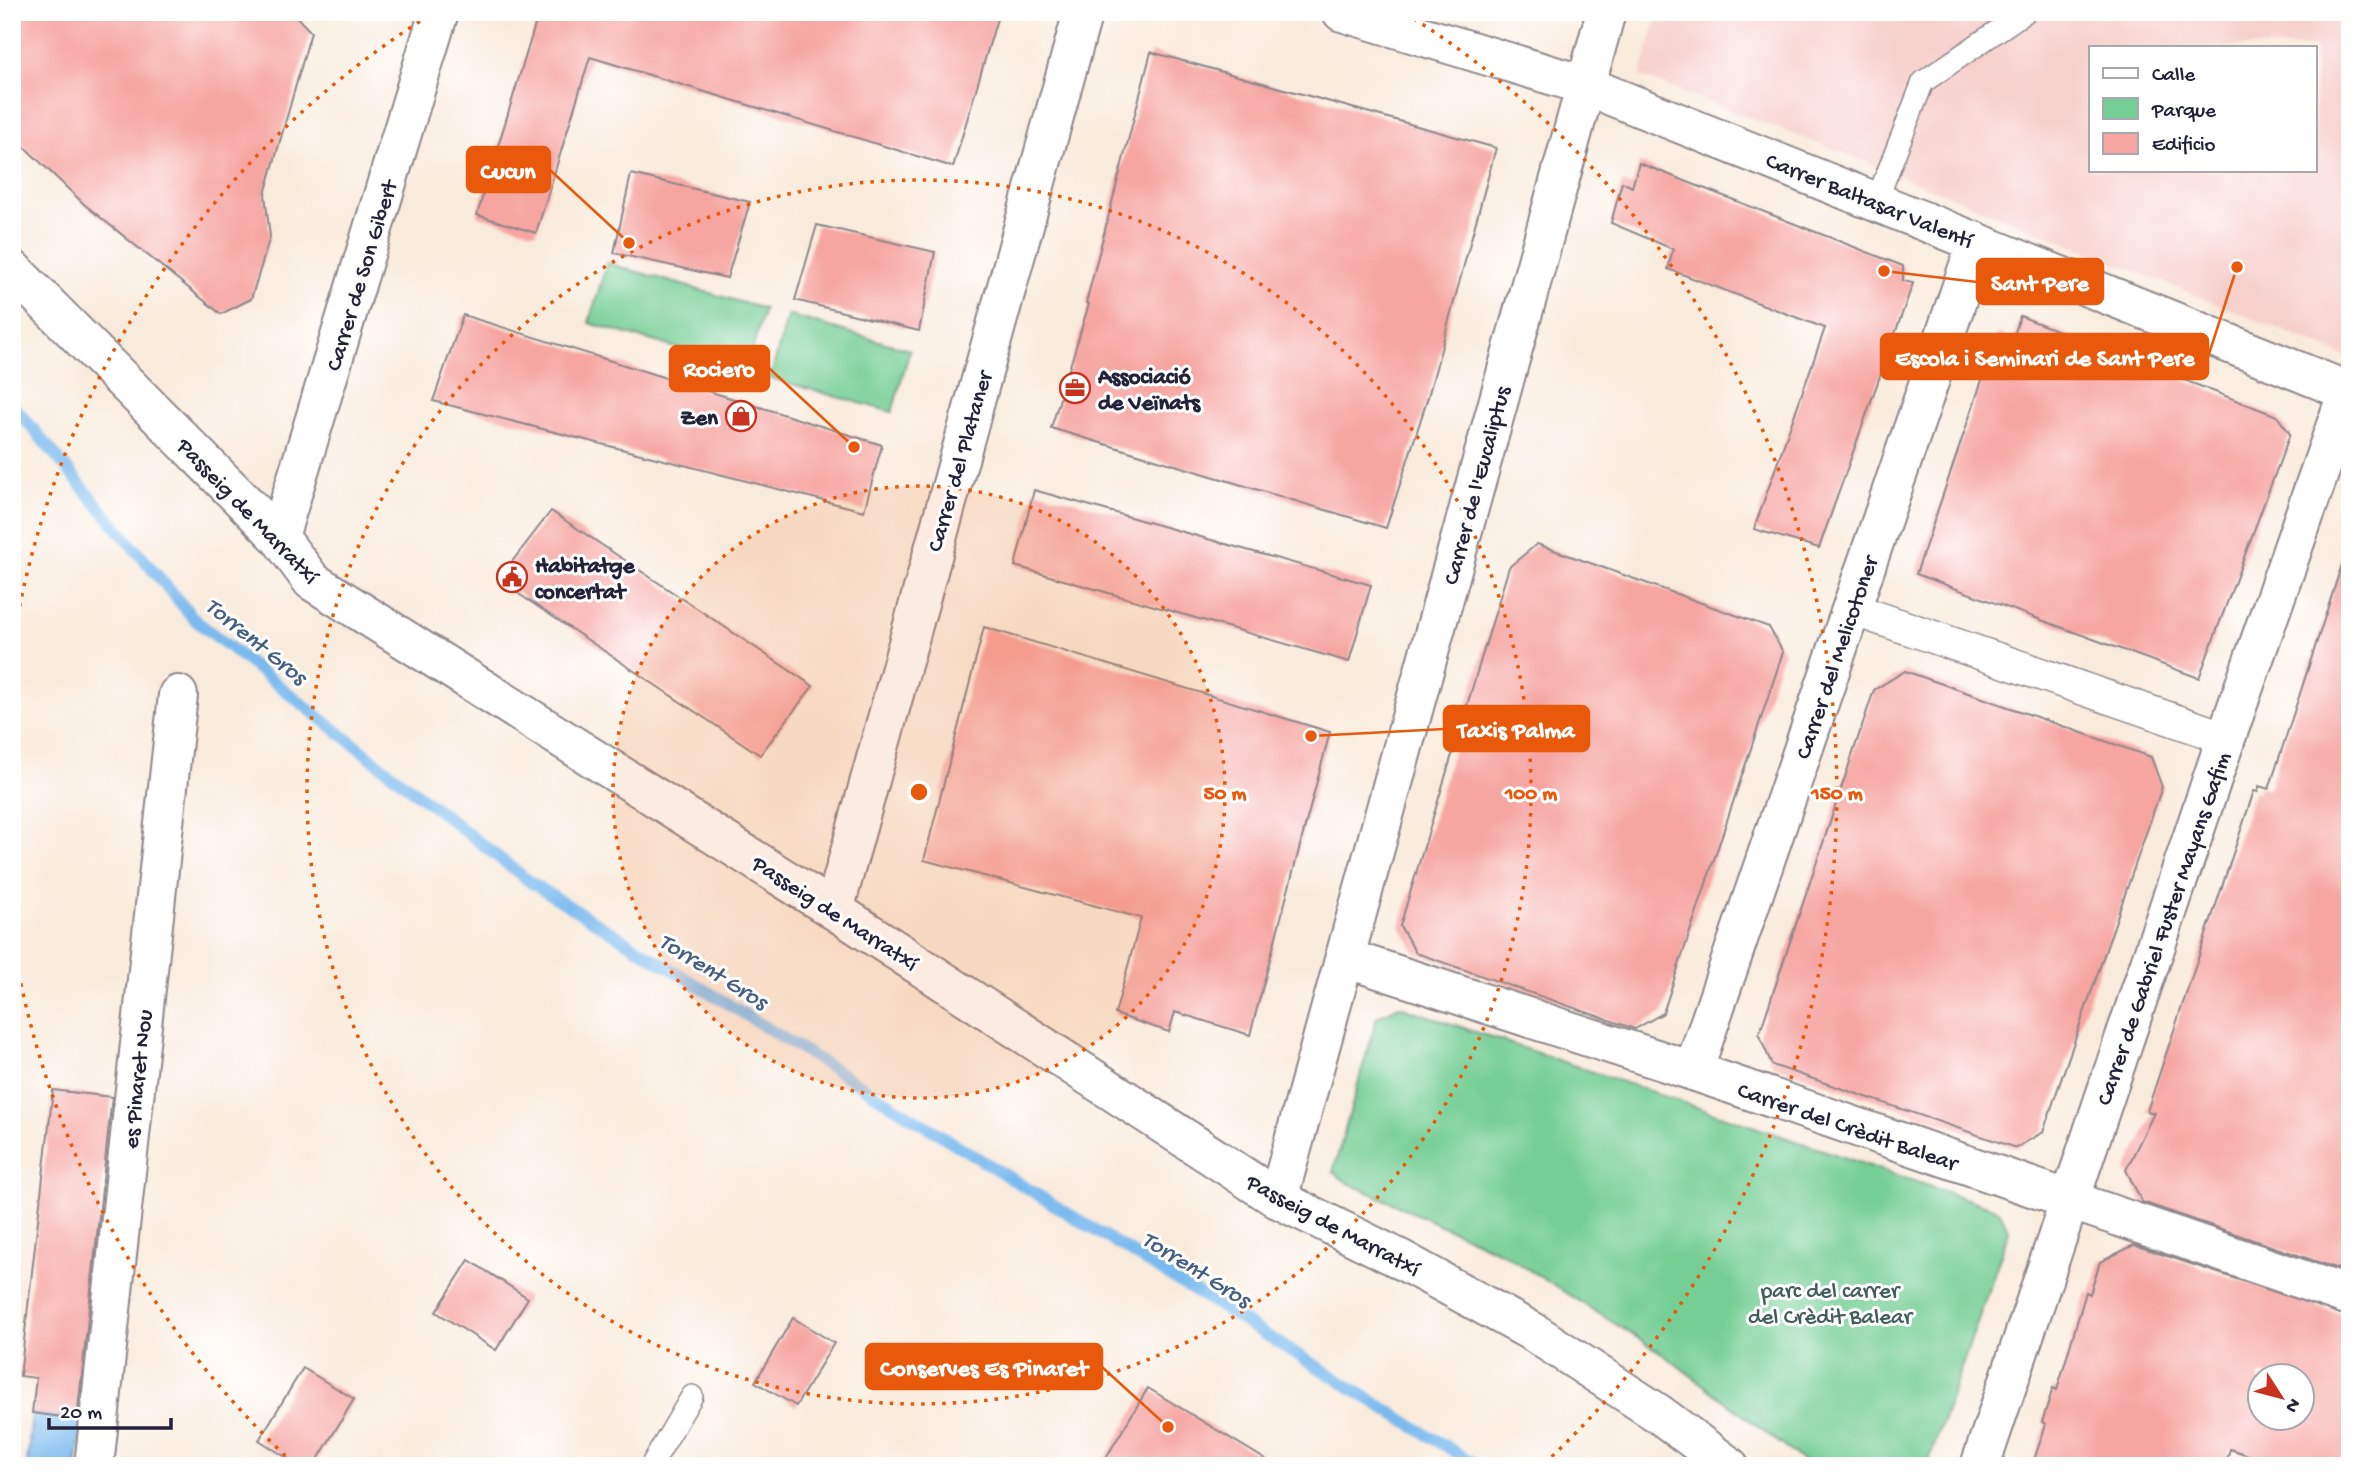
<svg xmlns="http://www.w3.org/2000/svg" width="2362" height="1478" viewBox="0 0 2362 1478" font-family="'Gochi Hand',sans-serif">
<rect width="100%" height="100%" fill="#fff"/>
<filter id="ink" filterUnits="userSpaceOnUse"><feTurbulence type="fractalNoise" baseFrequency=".0143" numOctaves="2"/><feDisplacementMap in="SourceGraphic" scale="14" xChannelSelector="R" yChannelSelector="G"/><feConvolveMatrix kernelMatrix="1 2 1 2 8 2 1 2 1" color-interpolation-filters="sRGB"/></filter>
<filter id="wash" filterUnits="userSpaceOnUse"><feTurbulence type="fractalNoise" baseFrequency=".00686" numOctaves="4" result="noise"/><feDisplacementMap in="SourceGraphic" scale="28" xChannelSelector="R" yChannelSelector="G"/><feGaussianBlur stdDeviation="1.57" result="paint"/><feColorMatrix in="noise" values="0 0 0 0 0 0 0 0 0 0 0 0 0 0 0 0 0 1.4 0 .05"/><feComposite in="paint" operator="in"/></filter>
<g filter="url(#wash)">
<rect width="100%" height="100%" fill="#f9ebdb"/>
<path fill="#f7d0cc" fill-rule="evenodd" d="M1658 12H2350V358L1846 154 1640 76ZM2091 47H2315V170H2091Z"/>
<g fill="#75ce94" stroke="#4c7868" stroke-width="2">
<polygon points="607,263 764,309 747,368 589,323"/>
<polygon points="788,315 910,350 892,412 770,378"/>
<polygon points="1399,1006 1999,1210 2009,1231 1927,1466 1810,1466 1660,1352 1502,1253 1348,1183 1333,1172 1377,1017"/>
</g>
<polygon fill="#7abaee" stroke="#4e6e94" stroke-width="2" points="32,1413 83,1419 76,1466 27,1466"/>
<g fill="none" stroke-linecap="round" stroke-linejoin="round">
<polyline stroke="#7abaee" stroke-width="12" points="12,404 195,620 530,882 1478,1466"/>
</g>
<g id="blocks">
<g fill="#f6a5a1" fill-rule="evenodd">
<polygon points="18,12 292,12 311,32 265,194 270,237 251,299 221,314 85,205 12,135 12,29"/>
<polygon points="539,12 999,12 953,167 590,57 536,233 477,215"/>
<polygon points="1151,52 1496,148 1428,397 1386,528 1051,428 1089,304 1086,303"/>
<polygon points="1639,163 1903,266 1903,281 1913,283 1819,548 1754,529 1825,328 1668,269 1673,249 1611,223 1622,182 1632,187"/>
<polygon points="631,174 750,202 727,278 614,253"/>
<polygon points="817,225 935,252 919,331 795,300"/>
<polygon points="463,315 882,445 864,511 433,401"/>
<polygon points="2020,316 2277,416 2290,434 2199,678 1916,574 1998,333 2013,339"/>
<polygon points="1034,490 1371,585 1349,662 1015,566"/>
<polygon points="551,511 813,686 760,755 498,580"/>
<polygon points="1537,544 1769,627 1783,652 1663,1013 1635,1029 1416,953 1400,926 1509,567"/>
<polygon points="2343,561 2350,562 2350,1273 2142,1202 2126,1170 2154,1113 2147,1111 2254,791 2258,792 2259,786 2269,789"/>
<polygon points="984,627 1330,732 1250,1035 1175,1012 1169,1032 1115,1014 1141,918 924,860"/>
<polygon points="1905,671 2151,757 2162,787 2043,1132 2016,1148 1772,1065 1759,1035 1874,690"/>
<polygon points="53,1090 112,1097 77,1419 32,1413 36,1378 20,1376"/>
<path d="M2134 1245 2350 1317V1466H2281L2230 1449 2225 1466H2032L2046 1424 2042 1422 2053 1388 2057 1390 2086 1292 2090 1294 2100 1262ZM2260 1376H2302V1418H2260Z"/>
<polygon points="469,1260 528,1298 496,1350 436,1312"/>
<polygon points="793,1318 834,1343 796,1406 755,1382"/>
<polygon points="303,1368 354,1399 314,1466 300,1466 259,1440"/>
<polygon points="1148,1388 1276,1466 1101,1466"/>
</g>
</g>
</g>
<g filter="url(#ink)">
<use href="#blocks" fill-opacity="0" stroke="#8e868b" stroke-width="2"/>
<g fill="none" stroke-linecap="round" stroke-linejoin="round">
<g stroke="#8e868b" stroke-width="24">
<g id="service">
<polyline points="1876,202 1923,82 2025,12"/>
<polyline points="651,1466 692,1396"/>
</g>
</g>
<g stroke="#8e868b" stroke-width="35">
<polyline id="pedestrian" points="1852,609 2226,738"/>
</g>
<g stroke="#8e868b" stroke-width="42">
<g id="minor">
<polyline points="1342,12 1584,85 2350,392"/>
<polyline points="12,269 279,537 312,581 834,910 1278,1199 1398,1258 1533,1332 1659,1414 1729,1466"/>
<polyline points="279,537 439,12"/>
<polyline points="834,910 1083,12"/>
<polyline points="1345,958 1693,1071 2350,1296"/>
<polyline points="1693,1071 1977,242"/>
<polyline points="1278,1199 1606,12"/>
<polyline points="94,1466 178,695"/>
<polyline points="1980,1466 2226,738 2348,391"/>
</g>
</g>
<use href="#service" stroke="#fff" stroke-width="21"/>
<use href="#pedestrian" stroke="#fff" stroke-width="32"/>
<use href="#minor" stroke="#fff" stroke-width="38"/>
</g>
</g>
<circle cx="919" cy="792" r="306" fill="#e8590c" fill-opacity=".12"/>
<g fill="none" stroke="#e8590c" stroke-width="3.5" stroke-dasharray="3.5 7">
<circle cx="919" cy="792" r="306"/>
<circle cx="919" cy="792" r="612"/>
<path d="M293 1463A918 918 0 0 1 12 936M12 648A918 918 0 0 1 433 13M1405 13A918 918 0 0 1 1545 1463"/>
</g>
<defs>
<g id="office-ring" transform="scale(1.575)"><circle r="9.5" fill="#fff" stroke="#c8321e" stroke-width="1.5"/><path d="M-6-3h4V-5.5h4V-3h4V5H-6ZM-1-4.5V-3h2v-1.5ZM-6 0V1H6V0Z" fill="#c8321e"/></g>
<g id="shop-ring" transform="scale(1.575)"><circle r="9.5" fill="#fff" stroke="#c8321e" stroke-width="1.5"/><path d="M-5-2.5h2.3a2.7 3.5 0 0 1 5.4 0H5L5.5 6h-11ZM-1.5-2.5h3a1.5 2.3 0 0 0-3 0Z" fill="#c8321e"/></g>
<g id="civic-ring" transform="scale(1.575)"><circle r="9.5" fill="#fff" stroke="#c8321e" stroke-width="1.5"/><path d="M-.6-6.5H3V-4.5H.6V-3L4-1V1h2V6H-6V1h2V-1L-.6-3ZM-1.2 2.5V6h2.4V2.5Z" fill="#c8321e"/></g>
</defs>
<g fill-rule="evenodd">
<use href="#office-ring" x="1075" y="388"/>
<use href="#shop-ring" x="741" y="416"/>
<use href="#civic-ring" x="512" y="577"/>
</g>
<g text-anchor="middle" stroke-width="6" stroke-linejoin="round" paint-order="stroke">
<g font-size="23" fill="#22223b" stroke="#fff">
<text transform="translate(1870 199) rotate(22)" y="8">Carrer Baltasar Valentí</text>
<text transform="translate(360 275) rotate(-73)" y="8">Carrer de Son Gibert</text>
<text transform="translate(958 461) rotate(-74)" y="8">Carrer del Plataner</text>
<text transform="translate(1475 485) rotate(-75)" y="8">Carrer de l'Eucaliptus</text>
<text transform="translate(249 510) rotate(46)" y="8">Passeig de Marratxí</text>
<text transform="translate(1835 657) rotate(-71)" y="8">Carrer del Melicotoner</text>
<text transform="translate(836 912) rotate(33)" y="8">Passeig de Marratxí</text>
<text transform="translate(2162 928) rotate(-71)" y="8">Carrer de Gabriel Fuster Mayans Gafim</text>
<text transform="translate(136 1079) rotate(-84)" y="8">es Pinaret Nou</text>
<text transform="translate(1848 1125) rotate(19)" y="8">Carrer del Crèdit Balear</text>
<text transform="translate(1334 1224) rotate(28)" y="8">Passeig de Marratxí</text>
</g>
<g font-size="23" font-weight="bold" fill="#22223b" stroke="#fff" text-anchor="start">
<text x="1098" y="383">Associació<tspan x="1098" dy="26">de Veïnats</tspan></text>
<text x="718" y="424" text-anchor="end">Zen</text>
<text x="535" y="572">Habitatge<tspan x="535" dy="26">concertat</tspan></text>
</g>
<g font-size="23" fill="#3f5e5a" stroke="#fff">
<text x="1830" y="1297">parc del carrer<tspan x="1830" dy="26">del Crèdit Balear</tspan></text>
</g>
<g font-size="24" font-style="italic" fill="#455f83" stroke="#fff">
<text transform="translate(257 640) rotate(39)" y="8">Torrent Gros</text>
<text transform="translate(714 970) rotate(32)" y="8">Torrent Gros</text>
<text transform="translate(1197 1268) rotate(32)" y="8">Torrent Gros</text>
</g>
</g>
<circle cx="919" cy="792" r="10" fill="#e8590c" stroke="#fff" stroke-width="3.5"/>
<g font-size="21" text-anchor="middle" font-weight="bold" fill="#e8590c" stroke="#fff" stroke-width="6" stroke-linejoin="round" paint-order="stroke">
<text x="1225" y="799">50 m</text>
<text x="1531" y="799">100 m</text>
<text x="1837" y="799">150 m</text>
</g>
<path fill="none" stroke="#e8590c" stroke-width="2.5" d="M629 243L550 170M1884 271L1977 282M2237 267L2208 357M854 447L769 368M1311 736L1444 729M1168 1427L1102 1367"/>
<g fill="#e8590c" stroke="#fff" stroke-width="2.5">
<circle cx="629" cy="243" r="7"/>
<circle cx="1884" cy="271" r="7"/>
<circle cx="2237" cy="267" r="7"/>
<circle cx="854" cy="447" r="7"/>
<circle cx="1311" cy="736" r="7"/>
<circle cx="1168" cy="1427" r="7"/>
</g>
<g fill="#e8590c" stroke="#e8590c" stroke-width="2.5">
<rect x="467" y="147" width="83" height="45" rx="7"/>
<rect x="1977" y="259" width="126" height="45" rx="7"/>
<rect x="1881" y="334" width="327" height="45" rx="7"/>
<rect x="670" y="346" width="99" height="45" rx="7"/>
<rect x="1444" y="706" width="145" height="45" rx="7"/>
<rect x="866" y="1344" width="236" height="45" rx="7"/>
</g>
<g font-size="24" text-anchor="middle" font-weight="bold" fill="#fff">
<text x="508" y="178">Cucun</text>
<text x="2040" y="290">Sant Pere</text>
<text x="2045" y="365">Escola i Seminari de Sant Pere</text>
<text x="719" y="376">Rociero</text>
<text x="1516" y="737">Taxis Palma</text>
<text x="984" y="1375">Conserves Es Pinaret</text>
</g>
<rect width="2362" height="1478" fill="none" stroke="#fff" stroke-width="42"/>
<rect x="2089" y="46" width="228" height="126" fill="#ffffff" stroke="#a7a7b1" stroke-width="2"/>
<rect x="2103" y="68" width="35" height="10" fill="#ffffff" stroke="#a7a7b1" stroke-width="2"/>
<text x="2152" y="80" font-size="21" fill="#22223b">Calle</text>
<rect x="2103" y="98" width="35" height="21" fill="#75ce94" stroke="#a7a7b1" stroke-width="2"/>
<text x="2152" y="116" font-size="21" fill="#22223b">Parque</text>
<rect x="2103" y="133" width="35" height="21" fill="#f6a5a1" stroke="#a7a7b1" stroke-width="2"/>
<text x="2152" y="150" font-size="21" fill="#22223b">Edificio</text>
<g transform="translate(2281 1397) rotate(126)"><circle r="33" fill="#ffffff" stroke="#a7a7b1" stroke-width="2"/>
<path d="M0-5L12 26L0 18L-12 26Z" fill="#c8321e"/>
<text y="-10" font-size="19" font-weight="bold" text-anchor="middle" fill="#22223b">N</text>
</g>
<path d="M49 1418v10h122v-10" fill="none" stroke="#22223b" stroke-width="3.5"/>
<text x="60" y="1418" font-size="21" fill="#22223b" stroke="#ffffff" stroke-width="5" paint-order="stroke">20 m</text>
</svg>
